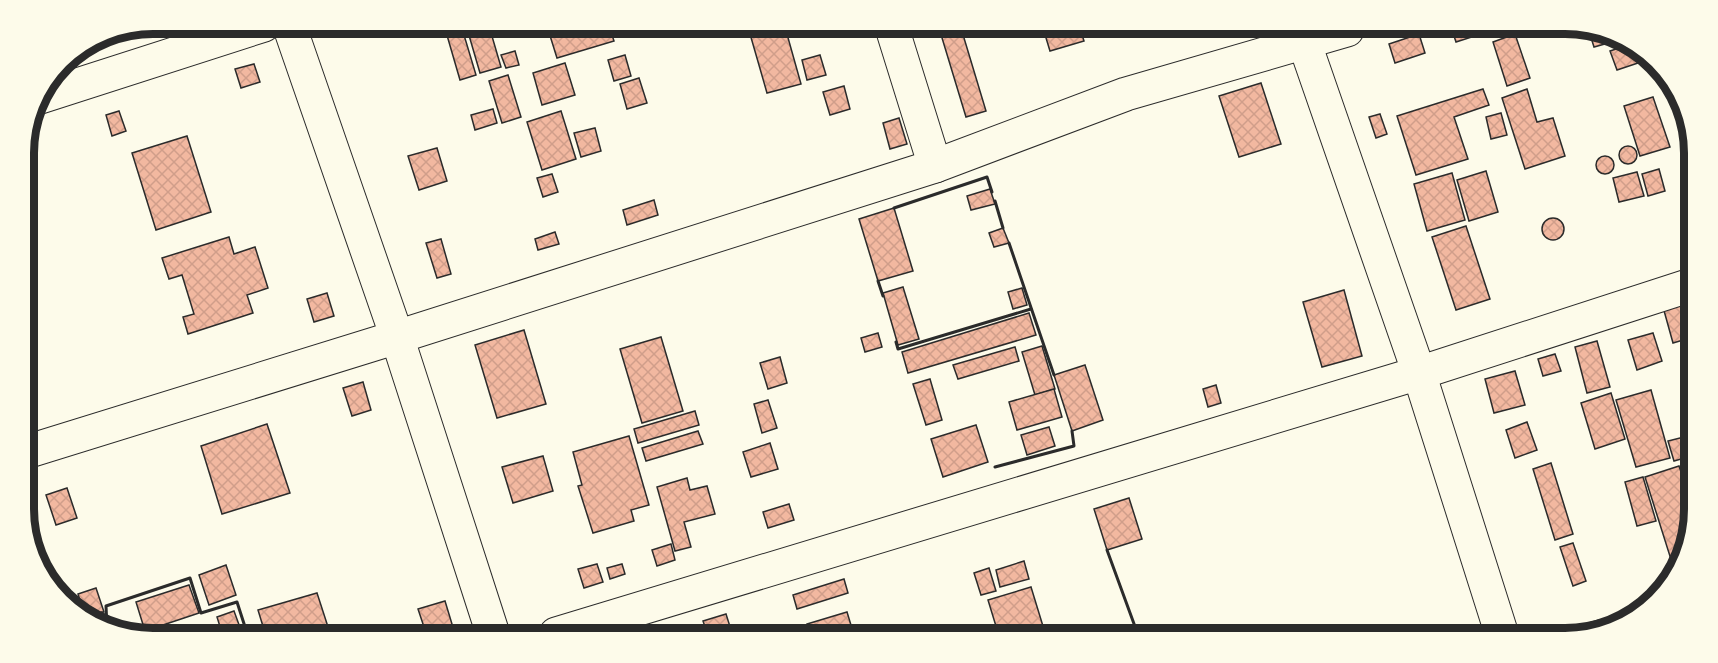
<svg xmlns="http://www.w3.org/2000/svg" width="1718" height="663" viewBox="0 0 1718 663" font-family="Quicksand,sans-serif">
<defs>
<pattern id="building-cross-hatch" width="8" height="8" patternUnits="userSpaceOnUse" patternTransform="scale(1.5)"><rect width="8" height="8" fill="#f2b8a0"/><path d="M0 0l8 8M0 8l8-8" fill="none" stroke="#d09e8a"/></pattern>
</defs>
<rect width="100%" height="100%" fill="#fdfbea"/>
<g fill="url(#building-cross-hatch)" stroke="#2b2b2b" stroke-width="1.5">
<polygon points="444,25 461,25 476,75 460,80"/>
<polygon points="466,25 489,26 501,67 480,73"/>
<polygon points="547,26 609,26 614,41 557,58"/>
<polygon points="748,27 785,27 801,84 767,93"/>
<polygon points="939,28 961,28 986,111 966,117"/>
<polygon points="1043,28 1080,28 1084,41 1050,51"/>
<polygon points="1452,30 1480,30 1481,34 1456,42"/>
<polygon points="1485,30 1504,30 1487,36"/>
<polygon points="1589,31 1607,31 1609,33 1612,42 1594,47"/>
<polygon points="1419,34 1425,53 1395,63 1389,44"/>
<polygon points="1515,34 1530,78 1507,86 1493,42"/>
<polygon points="1628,45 1634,49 1638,63 1617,70 1610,51"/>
<polygon points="515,51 519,65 506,68 501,55"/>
<polygon points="625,55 631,76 614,81 608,60"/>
<polygon points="820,55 826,75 807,80 802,60"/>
<polygon points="565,63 575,95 542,105 533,73"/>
<polygon points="254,64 260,82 241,88 235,69"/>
<polygon points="508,75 521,117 502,123 489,81"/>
<polygon points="639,78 647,103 627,109 620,84"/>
<polygon points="1261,83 1281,144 1239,157 1219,96"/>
<polygon points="844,86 850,109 830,115 823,92"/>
<polygon points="1483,89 1489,105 1454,117 1468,159 1416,175 1397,116"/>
<polygon points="1527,89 1537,122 1553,118 1565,156 1525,169 1502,98"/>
<polygon points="1653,97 1670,147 1640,156 1624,106"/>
<polygon points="493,109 497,123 475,130 471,115"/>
<polygon points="119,111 126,131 112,136 106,115"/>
<polygon points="561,111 576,159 542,170 527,122"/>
<polygon points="1501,113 1507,135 1491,139 1486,117"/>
<polygon points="1380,114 1387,134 1376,138 1369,117"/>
<polygon points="899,118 907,144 890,149 883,123"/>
<polygon points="595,128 601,151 581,157 574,133"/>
<polygon points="187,136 211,212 156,230 132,153"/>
<circle cx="1628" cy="155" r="9"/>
<polygon points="437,148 447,181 419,190 408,156"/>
<circle cx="1605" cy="165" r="9"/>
<polygon points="1659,169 1665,191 1648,196 1642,174"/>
<polygon points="1486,171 1498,212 1469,221 1457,180"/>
<polygon points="1637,172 1644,196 1619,202 1613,178"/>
<polygon points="1452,173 1465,220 1427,231 1414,184"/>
<polygon points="552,174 558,192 543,197 537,178"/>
<polygon points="990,189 995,204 971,210 967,196"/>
<polygon points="654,200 658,215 627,225 623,210"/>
<polygon points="894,208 913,271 878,281 859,219"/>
<circle cx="1553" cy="229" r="11"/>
<polygon points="1466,226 1490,299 1456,310 1432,237"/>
<polygon points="1003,228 1009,243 994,247 989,233"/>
<polygon points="555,232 559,244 538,250 535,239"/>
<polygon points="229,237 234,254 255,247 268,288 247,295 253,313 188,334 183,317 194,314 182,275 169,279 162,258"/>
<polygon points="441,239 451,274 437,278 426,243"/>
<polygon points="903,287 919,339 898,345 883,293"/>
<polygon points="1022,288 1027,305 1013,309 1008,292"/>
<polygon points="1344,290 1362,356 1322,367 1303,302"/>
<polygon points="327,293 334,316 314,322 307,299"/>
<polygon points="1688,301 1690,309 1690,338 1673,343 1663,307"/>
<polygon points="1029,313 1036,335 908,373 902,352"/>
<polygon points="524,330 546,404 497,418 475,345"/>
<polygon points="878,333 882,347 865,352 861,338"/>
<polygon points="1653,333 1662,361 1637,370 1628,340"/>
<polygon points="661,337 683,411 642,423 620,349"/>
<polygon points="1597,341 1610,387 1587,393 1575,347"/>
<polygon points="1690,343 1690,360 1687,361 1682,345"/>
<polygon points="1042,346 1055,389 1035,395 1022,352"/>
<polygon points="1015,347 1019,361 958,379 953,365"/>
<polygon points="1555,354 1561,371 1543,376 1538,359"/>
<polygon points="780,357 787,383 768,389 760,363"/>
<polygon points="1085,365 1103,420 1072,431 1054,375"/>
<polygon points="1515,371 1525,405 1494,413 1485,379"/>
<polygon points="930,379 942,420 926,425 913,384"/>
<polygon points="363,382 371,410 352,416 343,388"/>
<polygon points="1216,385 1221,403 1208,407 1203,389"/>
<polygon points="1054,389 1062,417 1017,430 1009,402"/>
<polygon points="1651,390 1670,458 1636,467 1616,400"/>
<polygon points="1611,393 1625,439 1595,449 1581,403"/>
<polygon points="768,400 777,428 762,433 754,404"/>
<polygon points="695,411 699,425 638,443 634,429"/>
<polygon points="1527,422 1537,450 1515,458 1506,430"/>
<polygon points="267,424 290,493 222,514 201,446"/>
<polygon points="976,425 988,462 943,477 931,439"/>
<polygon points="1049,427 1055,446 1027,455 1021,435"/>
<polygon points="698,431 703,444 646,461 642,448"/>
<polygon points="629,436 649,505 631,510 634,521 593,533 578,486 582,485 573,452"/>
<polygon points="1688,436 1688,457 1674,461 1668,441"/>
<polygon points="770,443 778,469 751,477 743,452"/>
<polygon points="543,456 553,491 513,503 502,467"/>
<polygon points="1551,463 1573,534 1555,540 1533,469"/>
<polygon points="1679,466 1688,493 1687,552 1674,569 1645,477"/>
<polygon points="1643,477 1656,521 1637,526 1625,482"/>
<polygon points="687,478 690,490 707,486 715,514 684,522 691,547 675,551 657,487"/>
<polygon points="67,488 77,518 56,525 46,495"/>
<polygon points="1129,498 1142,539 1107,550 1094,509"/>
<polygon points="789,504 794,520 768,528 763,512"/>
<polygon points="1573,543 1586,581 1573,586 1560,547"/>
<polygon points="671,544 675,560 657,566 652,550"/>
<polygon points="1024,561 1029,579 1000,587 996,570"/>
<polygon points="597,564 603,582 584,588 578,569"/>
<polygon points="622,564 625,574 610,579 607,568"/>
<polygon points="226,565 236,595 209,605 199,575"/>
<polygon points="989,568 996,591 981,595 974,573"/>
<polygon points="844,579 848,593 797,609 793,595"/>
<polygon points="189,585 199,613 145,631 136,602"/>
<polygon points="1031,587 1046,636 999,636 988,600"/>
<polygon points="96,588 104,612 88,616 84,614 78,594"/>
<polygon points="317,593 330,633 265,633 258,610"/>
<polygon points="1653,599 1643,612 1641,613 1638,603"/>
<polygon points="445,601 455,634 426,633 418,609"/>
<polygon points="234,611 242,633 222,633 217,617"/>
<polygon points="102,612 107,629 88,616"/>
<polygon points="847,612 854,635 811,635 807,624"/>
<polygon points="726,614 732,633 726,635 708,635 703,621"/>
<polygon points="1599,620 1602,628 1575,638 1572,628"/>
<polygon points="1135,628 1138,637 1110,637"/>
</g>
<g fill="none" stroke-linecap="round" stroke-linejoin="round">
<g stroke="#2b2b2b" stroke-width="35">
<g id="minor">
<polyline points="289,25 397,337 493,634"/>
<polyline points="892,28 935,166"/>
<polyline points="1300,30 1419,373 1503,638"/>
<polyline points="37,98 264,25"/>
<polyline points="26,452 397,337 935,166 1126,94 1347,30"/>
<polyline points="556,634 1419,373 1691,285"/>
</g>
</g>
<use href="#minor" stroke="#fdfbea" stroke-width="33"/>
<g stroke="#2b2b2b" stroke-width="3">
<polyline points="995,201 1003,228"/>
<polyline points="894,208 987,177 992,192"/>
<polyline points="1009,243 1054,375"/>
<polyline points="878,281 883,296"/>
<polyline points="896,342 898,349 1031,309"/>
<polyline points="995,467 1074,446 1072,431"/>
<polyline points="1107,550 1137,632"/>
<polyline points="107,627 106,606 190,578 201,613 237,602 247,633"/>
</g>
</g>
<path d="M0 0H1718V663H0ZM153 34H1565A119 119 0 0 1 1684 153V509A119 119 0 0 1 1565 628H153A119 119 0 0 1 34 509V153A119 119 0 0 1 153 34Z" fill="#fdfbea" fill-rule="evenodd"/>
<path fill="none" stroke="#2b2b2b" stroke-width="8" d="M153 34H1565A119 119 0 0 1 1684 153V509A119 119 0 0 1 1565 628H153A119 119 0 0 1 34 509V153A119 119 0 0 1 153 34Z"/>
</svg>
